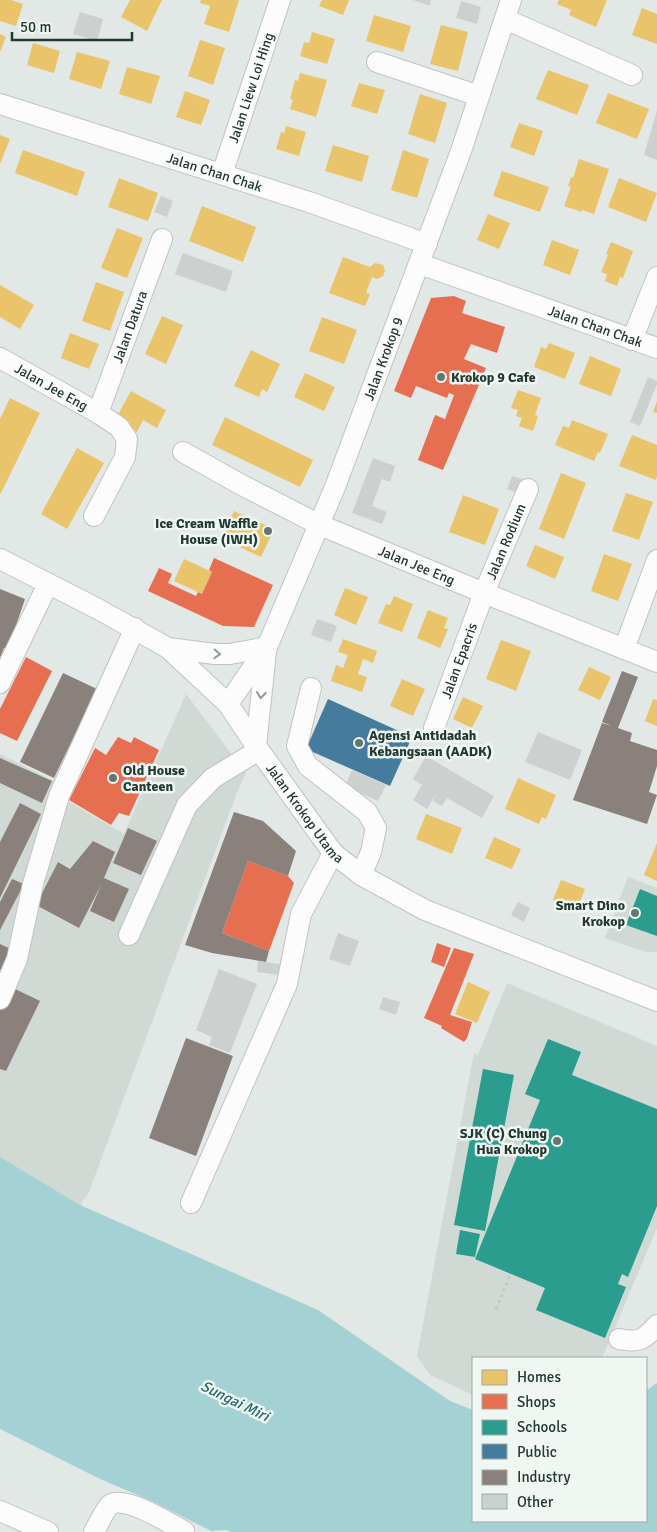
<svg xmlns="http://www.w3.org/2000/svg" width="657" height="1532" viewBox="0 0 657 1532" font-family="Signika,sans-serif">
<rect width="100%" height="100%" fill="#e2e8e5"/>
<g fill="#d0d9d4">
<polygon points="186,694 246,773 236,795 89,1192 80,1205 0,1157 0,754 56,782 66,800 124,834"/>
<polygon points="628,877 657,888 657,952 646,952 605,938"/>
<polygon points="507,983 657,1046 657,1228 602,1358 473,1358 473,1395 430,1375 417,1356 474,1053 478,1055"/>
</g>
<polygon fill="#a4d1d4" points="0,1157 80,1205 318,1310 450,1401 473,1410 473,1521 646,1521 646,1391 657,1383 657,1532 231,1532 226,1530 211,1531 152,1501 100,1479 0,1429"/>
<g fill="#e9c46a">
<polygon points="0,0 11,0 23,4 16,26 0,21"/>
<polygon points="130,0 162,0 147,31 121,17"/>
<polygon points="201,0 239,0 229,32 204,24 210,6 200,3"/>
<polygon points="322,0 349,0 343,15 319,6"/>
<polygon points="559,0 607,0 596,27 569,15 571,10 557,4"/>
<polygon points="642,8 657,14 657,44 632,35"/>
<polygon points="374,15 411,26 403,52 366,41"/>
<polygon points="441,25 468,32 458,71 430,64"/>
<polygon points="312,32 335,39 327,64 300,56 304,42 309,43"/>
<polygon points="0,34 6,37 0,52"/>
<polygon points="200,40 225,48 213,85 188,76"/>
<polygon points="33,43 60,51 54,73 27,65"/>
<polygon points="77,52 110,61 101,89 69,79"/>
<polygon points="127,67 160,76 151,104 119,94"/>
<polygon points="548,70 589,85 577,115 536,99"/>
<polygon points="300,73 327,80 316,117 290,109 293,100 290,99 295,80 298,81"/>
<polygon points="359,83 385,90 377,114 351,106"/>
<polygon points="185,91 210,100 201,125 176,117"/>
<polygon points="608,93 649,109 637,139 596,123"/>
<polygon points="420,94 447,103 435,143 408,134"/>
<polygon points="519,123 543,131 534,156 510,147"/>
<polygon points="286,126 306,132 299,156 276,149 281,132 284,133"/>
<polygon points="0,135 10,139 0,164"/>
<polygon points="333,145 369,156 362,182 325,171"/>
<polygon points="23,150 85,172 77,196 15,173"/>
<polygon points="403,150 429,159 417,198 391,190"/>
<polygon points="579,159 609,169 594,214 582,210 582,212 564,206 571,187 568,186 571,177 573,178"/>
<polygon points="502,171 549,187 540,212 493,196"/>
<polygon points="119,178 158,193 148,221 108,207"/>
<polygon points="619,178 657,193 646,222 608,207"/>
<polygon points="202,206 256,227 243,262 189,241"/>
<polygon points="488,214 510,223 499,249 477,240"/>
<polygon points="117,228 143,238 127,278 101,268"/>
<polygon points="552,240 579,250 570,275 543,265"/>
<polygon points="611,242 633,251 623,278 620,277 617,286 605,281 607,274 601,272 608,255 606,254"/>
<polygon points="343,257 370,267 375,263 383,265 385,271 383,276 377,279 372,277 366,293 370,294 365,306 329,293"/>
<polygon points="96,282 124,292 110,331 82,321"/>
<polygon points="0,285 34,305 20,329 0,317"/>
<polygon points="162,316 183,325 166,364 145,354"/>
<polygon points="322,317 357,330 344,364 309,351"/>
<polygon points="70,333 99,344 89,369 61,358"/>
<polygon points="549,343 575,353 565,379 534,367 541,347 546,349"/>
<polygon points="251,350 280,364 267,392 262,389 259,397 234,386"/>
<polygon points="590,356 621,369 611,396 579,384"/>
<polygon points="305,373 335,387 324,411 294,397"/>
<polygon points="518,390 541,398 535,415 538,416 533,431 519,426 522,418 516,416 518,410 511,408"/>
<polygon points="131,391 166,410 157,428 143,420 137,432 115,420"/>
<polygon points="10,398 40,413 1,493 0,493 0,419"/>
<polygon points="657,401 657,413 653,412"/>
<polygon points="225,417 313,460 300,487 212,445"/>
<polygon points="572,420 608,434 600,453 598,452 594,461 555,445 563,426 569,428"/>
<polygon points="632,435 657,445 657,476 656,480 619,466"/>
<polygon points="77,448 104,463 67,529 41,514"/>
<polygon points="561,473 586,483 564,539 539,529"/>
<polygon points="626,493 653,502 639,540 612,531"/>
<polygon points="463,495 499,509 485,545 449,532"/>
<polygon points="234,511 274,529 261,557 221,538"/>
<polygon points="535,545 564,557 555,579 526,566"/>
<polygon points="604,554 632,564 618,601 591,591"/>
<polygon points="184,559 212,572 202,594 174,581"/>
<polygon points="345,588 368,597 356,625 334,615"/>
<polygon points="394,596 413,604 402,632 378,623 386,604 390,605"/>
<polygon points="428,610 448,618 444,628 448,629 440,648 417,638"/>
<polygon points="343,639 377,651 373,663 363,659 358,674 367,677 362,692 331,681 336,665 343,668 348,655 338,652"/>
<polygon points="501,640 531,651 516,691 486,679"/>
<polygon points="589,667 611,677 600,700 578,690"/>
<polygon points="402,679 425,689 413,716 390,706"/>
<polygon points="463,697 483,706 472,728 453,719"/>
<polygon points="653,699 657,700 657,726 645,721"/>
<polygon points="518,778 556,795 546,819 542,817 539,824 505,809"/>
<polygon points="426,814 462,828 452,854 416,839"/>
<polygon points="494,837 521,849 512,869 485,858"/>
<polygon points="657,843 657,881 644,875"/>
<polygon points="561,880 585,889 577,909 553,900"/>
<polygon points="468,982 490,992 477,1023 455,1014"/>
</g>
<g fill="#e76f51">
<polygon points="454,296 466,301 462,313 505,327 497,353 471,344 464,359 486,368 443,470 418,460 435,415 445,419 454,395 449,393 447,398 416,386 411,398 394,391 431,298"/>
<polygon points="214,558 273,585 254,627 223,626 148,591 159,568 172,574 168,583 196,596 198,592 202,594 212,572 209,570"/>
<polygon points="26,657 52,671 17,741 0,733 0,709"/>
<polygon points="118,737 131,743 134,737 159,750 129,816 119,813 111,825 69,800 95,748 106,755"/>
<polygon points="248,861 288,876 294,883 269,951 222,933"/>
<polygon points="437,943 451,948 444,967 431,962"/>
<polygon points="454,948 474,954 450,1015 472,1022 467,1038 464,1042 441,1028 442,1026 424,1018"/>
</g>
<g fill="#2a9d8f">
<polygon points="640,889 657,896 657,936 626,925"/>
<polygon points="548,1039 581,1052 572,1075 657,1109 657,1206 628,1277 622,1274 618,1284 626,1287 605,1338 536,1310 545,1288 475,1259 540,1100 525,1094"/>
<polygon points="483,1069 514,1075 485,1231 454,1225"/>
<polygon points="460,1230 480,1234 475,1257 456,1254"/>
</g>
<polygon fill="#457b9d" points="328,699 412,737 390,786 306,749"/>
<g fill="#8a817c">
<polygon points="0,589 25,599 8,649 4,648 0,658"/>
<polygon points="622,671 638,677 618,728 632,733 630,741 657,750 657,766 649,792 657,795 647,824 573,800 602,723 612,726 602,722"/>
<polygon points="63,673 97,689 54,778 20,762"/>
<polygon points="0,758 52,781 42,803 0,783"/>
<polygon points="20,803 41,814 0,898 0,842"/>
<polygon points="234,812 263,821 296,851 288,876 248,861 222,933 269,951 266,962 212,953 185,945"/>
<polygon points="128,828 157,841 141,875 113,863"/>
<polygon points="93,841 115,852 104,878 129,889 114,922 90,911 101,885 79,928 36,905 58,862 70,869"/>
<polygon points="12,879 24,884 0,930 0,902"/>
<polygon points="0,944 11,949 0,971"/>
<polygon points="11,987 40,1001 6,1071 0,1069 0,1010"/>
<polygon points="186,1038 233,1056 196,1156 149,1138"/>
</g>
<g fill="#ccd1cf">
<polygon points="413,0 431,0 430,6"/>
<polygon points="461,1 481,7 477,24 456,18"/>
<polygon points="80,12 103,19 97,41 73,34"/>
<polygon points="657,110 657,160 644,155"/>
<polygon points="161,196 173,201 167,217 154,212"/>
<polygon points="183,253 233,271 226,292 175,274"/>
<polygon points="648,377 657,381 657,384 640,426 630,422"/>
<polygon points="373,458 395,466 390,482 382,479 372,506 387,512 382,524 352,513"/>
<polygon points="512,476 525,480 520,494 507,489"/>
<polygon points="317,619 337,626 331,642 311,635"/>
<polygon points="538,732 582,750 570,780 525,762"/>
<polygon points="426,756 494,796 482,818 447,798 442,806 433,801 437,792 427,809 413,800 422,785 413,779"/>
<polygon points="352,770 386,785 378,801 345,786"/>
<polygon points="518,902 530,908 524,922 511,915"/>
<polygon points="338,933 359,941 350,966 329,959"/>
<polygon points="258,961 280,964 279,975 257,972"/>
<polygon points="219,969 257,984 230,1053 209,1045 212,1037 196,1030"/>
<polygon points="383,997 400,1002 396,1015 379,1009"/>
</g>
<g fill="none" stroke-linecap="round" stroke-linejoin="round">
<g stroke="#bfc4c2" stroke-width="22">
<g id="minor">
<polyline points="505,19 632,75"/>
<polyline points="377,62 479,96"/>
<path id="s1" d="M0 104 309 202 427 244"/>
<path id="s2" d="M222 174 280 0"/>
<path id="s3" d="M420 264 657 348"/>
<polyline points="632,340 657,277"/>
<path id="s4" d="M0 358 98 413 119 427 127 439 125 457 94 516"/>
<path id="s5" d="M98 413 162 239"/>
<path id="s6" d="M183 452 238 483 320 525 484 593 657 662"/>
<path id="s7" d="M0 559 98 609 168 648 228 704 256 746 333 853 361 875 425 910 657 1001"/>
<polyline points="168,648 215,654 230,654 267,647"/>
<polyline points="624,649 657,560"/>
<polyline points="0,683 48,584"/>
<polyline points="311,688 297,746 308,766 367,812 376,828 371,852 361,875"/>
<path id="s8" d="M228 704 267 647 335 487 461 151 511 0"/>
<path id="s9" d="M434 728 484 593 528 489"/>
<polyline points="256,746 266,652"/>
<polyline points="129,935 187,805 213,778 259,750"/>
<polyline points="0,999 17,959 33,884 59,796 135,628"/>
<polyline points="191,1203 287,984 301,914 333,853"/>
<path d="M619 1339C639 1343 644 1340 657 1325"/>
<polyline points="0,1511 48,1532"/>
<path d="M94 1532C98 1525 105 1509 110 1505 123 1494 171 1524 184 1531"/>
</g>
</g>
<polyline stroke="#c0c8c4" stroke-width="3" stroke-dasharray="2.5 4" stroke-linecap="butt" points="496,1309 510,1275"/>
<use href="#minor" stroke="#fbfcfb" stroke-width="20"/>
</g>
<defs><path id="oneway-chevron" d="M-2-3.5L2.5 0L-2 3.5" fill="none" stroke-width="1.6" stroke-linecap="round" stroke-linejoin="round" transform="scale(1.25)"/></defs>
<g stroke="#8e9a96">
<use href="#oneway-chevron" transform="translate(217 654) rotate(3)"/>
<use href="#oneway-chevron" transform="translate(261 695) rotate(96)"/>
</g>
<g fill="#657670" stroke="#f0f7f3" stroke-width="2">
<circle cx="441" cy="377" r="5"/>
<circle cx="268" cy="531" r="5"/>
<circle cx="359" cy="743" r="5"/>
<circle cx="113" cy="778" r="5"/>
<circle cx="635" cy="913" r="5"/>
<circle cx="557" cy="1141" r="5"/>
</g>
<g text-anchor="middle" stroke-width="5" stroke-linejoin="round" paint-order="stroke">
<g font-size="14" fill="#223931" stroke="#f0f7f3">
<text dy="5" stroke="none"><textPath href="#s2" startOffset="91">Jalan Liew Loi Hing</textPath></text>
<text dy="5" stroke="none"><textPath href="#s1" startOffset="225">Jalan Chan Chak</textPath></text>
<text dy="5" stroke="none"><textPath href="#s5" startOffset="92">Jalan Datura</textPath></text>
<text dy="5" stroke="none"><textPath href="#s3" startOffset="186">Jalan Chan Chak</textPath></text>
<text dy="5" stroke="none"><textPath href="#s8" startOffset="380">Jalan Krokop 9</textPath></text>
<text dy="5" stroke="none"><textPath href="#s4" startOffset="59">Jalan Jee Eng</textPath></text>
<text dy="5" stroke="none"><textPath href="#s9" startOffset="200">Jalan Rodium</textPath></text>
<text dy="5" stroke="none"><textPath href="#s6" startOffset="260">Jalan Jee Eng</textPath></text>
<text dy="5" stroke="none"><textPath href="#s9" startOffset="72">Jalan Epacris</textPath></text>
<text dy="5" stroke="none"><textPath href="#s7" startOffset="406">Jalan Krokop Utama</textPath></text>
</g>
<g font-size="14" font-weight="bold" fill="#223931" stroke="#f0f7f3" text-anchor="start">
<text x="451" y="382">Krokop 9 Cafe</text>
<text x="258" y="528" text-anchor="end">Ice Cream Waffle<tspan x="258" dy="16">House (IWH)</tspan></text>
<text x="369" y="740">Agensi Antidadah<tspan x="369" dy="16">Kebangsaan (AADK)</tspan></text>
<text x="123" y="775">Old House<tspan x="123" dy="16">Canteen</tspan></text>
<text x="625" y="910" text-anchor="end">Smart Dino<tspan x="625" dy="16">Krokop</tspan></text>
<text x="547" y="1138" text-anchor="end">SJK (C) Chung<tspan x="547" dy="16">Hua Krokop</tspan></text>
</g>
<g font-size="15" font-style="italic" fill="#206a71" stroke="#f0f7f3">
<text transform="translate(235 1401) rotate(26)" y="5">Sungai Miri</text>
</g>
</g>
<rect x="472" y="1357" width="175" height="165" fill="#f0f7f3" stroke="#9eaba5"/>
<rect x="482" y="1370" width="25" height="15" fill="#e9c46a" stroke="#9eaba5"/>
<text x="517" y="1382" font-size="15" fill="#223931">Homes</text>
<rect x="482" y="1394" width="25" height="15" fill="#e76f51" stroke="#9eaba5"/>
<text x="517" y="1407" font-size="15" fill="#223931">Shops</text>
<rect x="482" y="1420" width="25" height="15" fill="#2a9d8f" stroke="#9eaba5"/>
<text x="517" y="1432" font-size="15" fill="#223931">Schools</text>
<rect x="482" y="1444" width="25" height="15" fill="#457b9d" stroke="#9eaba5"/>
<text x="517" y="1457" font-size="15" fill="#223931">Public</text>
<rect x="482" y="1470" width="25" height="15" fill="#8a817c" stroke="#9eaba5"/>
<text x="517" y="1482" font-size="15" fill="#223931">Industry</text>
<rect x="482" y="1494" width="25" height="15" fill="#ccd1cf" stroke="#9eaba5"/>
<text x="517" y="1507" font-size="15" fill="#223931">Other</text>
<path d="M12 32v8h120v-8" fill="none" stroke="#223931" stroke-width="2.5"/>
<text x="20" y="32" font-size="15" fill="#223931" stroke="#f0f7f3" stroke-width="4" paint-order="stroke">50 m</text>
</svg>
